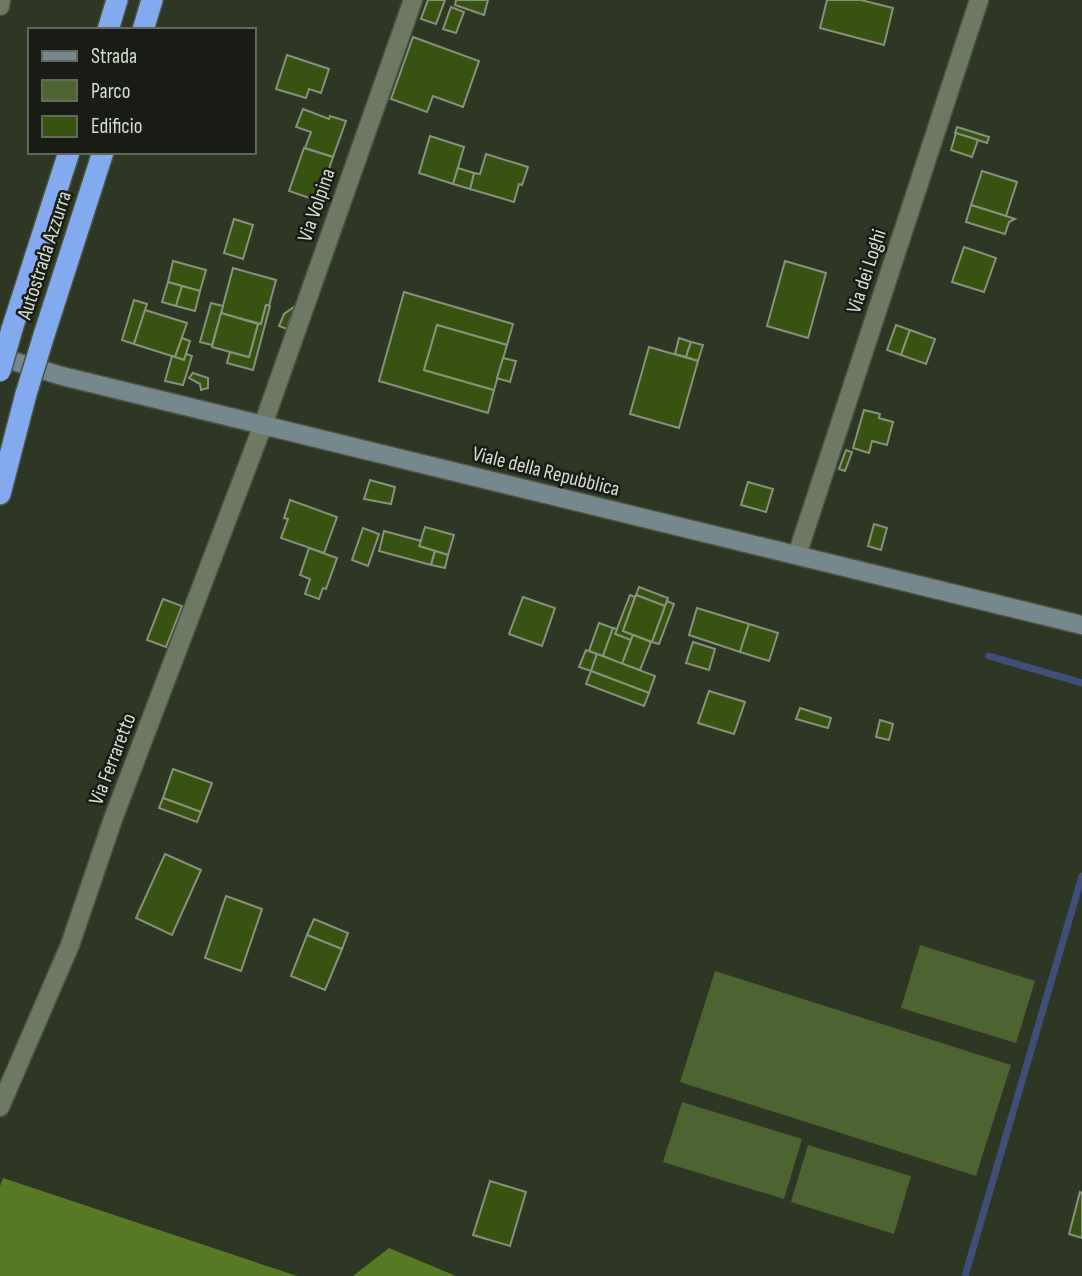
<svg xmlns="http://www.w3.org/2000/svg" width="1082" height="1276" viewBox="0 0 1082 1276" font-family="'Sofia Sans Condensed',sans-serif">
<rect width="100%" height="100%" fill="#2d3723"/>
<g fill="#4d6431">
<polygon points="920,945 1035,981 1016,1043 901,1008"/>
<polygon points="715,971 1011,1065 976,1176 680,1082"/>
<polygon points="682,1102 802,1139 784,1199 663,1162"/>
<polygon points="808,1145 911,1176 894,1234 791,1202"/>
</g>
<g fill="#577a27">
<polygon points="3,1178 297,1276 0,1276 0,1186"/>
<polygon points="389,1248 456,1276 353,1276"/>
</g>
<g fill="none" stroke-linecap="round" stroke-linejoin="round">
<g stroke="#404f78" stroke-width="7">
<polyline points="989,656 1082,683"/>
<polyline points="965,1276 1082,876"/>
</g>
</g>
<g fill="#385212" stroke="#86927b" stroke-width="2">
<polygon points="428,0 445,0 436,24 421,19"/>
<polygon points="456,0 488,0 484,15 455,5"/>
<polygon points="827,0 861,0 893,8 884,45 820,28"/>
<polygon points="451,7 464,12 456,33 443,29"/>
<polygon points="413,37 479,61 463,107 433,96 427,112 391,99"/>
<polygon points="287,55 329,69 321,93 309,89 306,98 276,89"/>
<polygon points="303,109 329,119 330,116 346,121 333,157 305,148 311,132 296,127"/>
<polygon points="957,127 989,137 987,143 955,133"/>
<polygon points="956,133 978,140 972,157 951,150"/>
<polygon points="430,136 464,147 453,184 419,173"/>
<polygon points="304,148 333,157 318,201 289,191"/>
<polygon points="486,154 528,167 522,185 519,184 514,202 470,189 474,173 480,174"/>
<polygon points="458,168 474,173 470,189 453,184"/>
<polygon points="982,171 1017,182 1006,216 971,205"/>
<polygon points="971,205 1006,216 1015,219 1009,222 1005,234 966,222"/>
<polygon points="234,219 253,225 243,259 224,253"/>
<polygon points="964,247 996,258 984,292 952,282"/>
<polygon points="173,261 206,270 200,291 168,282"/>
<polygon points="785,261 826,273 808,338 767,326"/>
<polygon points="233,268 276,280 269,306 266,305 261,324 221,313"/>
<polygon points="168,282 182,286 176,306 162,302"/>
<polygon points="182,286 200,291 195,311 176,306"/>
<polygon points="404,292 513,324 507,345 437,325 424,370 494,390 488,413 379,381"/>
<polygon points="134,300 147,304 134,344 122,340"/>
<polygon points="211,303 223,306 212,345 200,342"/>
<polygon points="266,305 270,306 253,370 227,363 230,352 249,357 258,324 261,324"/>
<polygon points="294,307 298,313 290,319 287,329 279,326 284,314"/>
<polygon points="145,310 187,323 175,357 134,344"/>
<polygon points="221,313 258,324 249,357 212,347"/>
<polygon points="437,325 507,345 494,390 424,370"/>
<polygon points="896,325 910,330 901,355 887,350"/>
<polygon points="910,330 935,339 926,364 901,355"/>
<polygon points="182,338 190,341 184,360 175,357"/>
<polygon points="679,338 691,342 686,357 675,354"/>
<polygon points="691,342 703,345 698,361 686,357"/>
<polygon points="649,347 698,361 679,428 630,414"/>
<polygon points="186,354 192,356 183,385 165,381 172,356 184,360"/>
<polygon points="503,358 516,361 510,382 497,378"/>
<polygon points="193,373 208,378 208,388 201,390 200,384 189,378"/>
<polygon points="864,410 880,414 879,418 893,422 887,445 872,441 869,453 853,448"/>
<polygon points="846,450 852,452 845,471 839,469"/>
<polygon points="370,480 395,487 391,504 364,499"/>
<polygon points="748,482 773,489 766,512 741,505"/>
<polygon points="290,500 337,517 324,553 281,538 288,519 284,518"/>
<polygon points="874,524 887,528 881,550 868,546"/>
<polygon points="425,527 454,535 448,555 419,546"/>
<polygon points="363,528 379,534 368,566 352,560"/>
<polygon points="384,531 421,541 419,546 435,551 431,565 379,551"/>
<polygon points="309,548 337,558 326,589 323,588 319,599 305,594 310,579 300,575"/>
<polygon points="435,551 448,555 445,568 431,565"/>
<polygon points="639,587 668,598 665,606 636,595"/>
<polygon points="630,595 635,597 623,631 633,635 631,640 615,634"/>
<polygon points="636,595 665,606 652,642 623,631"/>
<polygon points="523,597 555,608 542,646 509,634"/>
<polygon points="163,599 182,606 166,647 147,640"/>
<polygon points="667,601 674,604 659,644 652,642"/>
<polygon points="697,608 749,624 740,652 689,635"/>
<polygon points="599,623 613,628 603,656 589,651"/>
<polygon points="749,624 778,633 769,661 740,652"/>
<polygon points="613,628 617,629 615,634 631,640 622,664 603,656"/>
<polygon points="633,635 651,642 640,670 622,664"/>
<polygon points="693,642 715,649 709,670 686,663"/>
<polygon points="586,650 597,654 591,671 579,667"/>
<polygon points="597,654 655,676 649,693 591,671"/>
<polygon points="591,671 649,693 644,706 586,684"/>
<polygon points="709,691 745,702 734,734 698,723"/>
<polygon points="800,708 831,718 828,728 796,719"/>
<polygon points="880,720 893,724 889,740 876,737"/>
<polygon points="173,769 212,783 201,812 163,798"/>
<polygon points="163,798 201,812 197,822 159,808"/>
<polygon points="165,854 201,870 172,935 136,918"/>
<polygon points="226,896 262,909 241,971 205,958"/>
<polygon points="314,919 348,933 342,949 307,935"/>
<polygon points="307,935 342,949 325,990 291,976"/>
<polygon points="490,1181 526,1192 510,1246 473,1235"/>
<polygon points="1080,1192 1082,1193 1082,1238 1069,1234"/>
</g>
<g fill="none" stroke-linecap="round" stroke-linejoin="round">
<g stroke="#4b5343" stroke-width="21">
<g id="street">
<polyline points="0,6 1,0"/>
<polyline points="797,555 979,0"/>
<polyline points="0,1107 70,945 113,819 263,425 413,0"/>
</g>
</g>
<g stroke="#4b5343" stroke-width="21">
<polyline id="secondary" points="0,357 62,376 1082,625"/>
</g>
<g stroke="#4b5343" stroke-width="24">
<g id="highway">
<polyline points="108,30 117,0"/>
<polyline points="143,30 152,0"/>
<polyline points="12,329 69,152"/>
<polyline points="44,335 103,152"/>
<polyline points="0,494 26,394"/>
</g>
</g>
<use href="#street" stroke="#6e7964" stroke-width="18"/>
<use href="#secondary" stroke="#74888d" stroke-width="18"/>
<use href="#highway" stroke="#83aaee" stroke-width="21"/>
<g stroke="#4b5343" stroke-width="24" stroke-linecap="butt">
<g id="highway-bridge">
<polyline points="0,371 12,329"/>
<polyline points="26,394 44,335"/>
</g>
</g>
<use href="#highway-bridge" stroke="#83aaee" stroke-width="21"/>
</g>
<g text-anchor="middle" stroke-width="5" stroke-linejoin="round" paint-order="stroke">
<g font-size="21" fill="#d6dcd0" stroke="#181c14">
<text transform="translate(316 205) rotate(-71)" y="7">Via Volpina</text>
<text transform="translate(44 255) rotate(-72)" y="7">Autostrada Azzurra</text>
<text transform="translate(866 271) rotate(-72)" y="7">Via dei Loghi</text>
<text transform="translate(546 471) rotate(14)" y="7">Viale della Repubblica</text>
<text transform="translate(112 759) rotate(-69)" y="7">Via Ferraretto</text>
</g>
</g>
<rect x="28" y="28" width="228" height="126" fill="#181c14" stroke="#64695f" stroke-width="2"/>
<rect x="42" y="51" width="35" height="10" fill="#74888d" stroke="#64695f" stroke-width="2"/>
<text x="91" y="63" font-size="21" fill="#d6dcd0">Strada</text>
<rect x="42" y="80" width="35" height="21" fill="#4d6431" stroke="#64695f" stroke-width="2"/>
<text x="91" y="98" font-size="21" fill="#d6dcd0">Parco</text>
<rect x="42" y="116" width="35" height="21" fill="#385212" stroke="#64695f" stroke-width="2"/>
<text x="91" y="133" font-size="21" fill="#d6dcd0">Edificio</text>
</svg>
